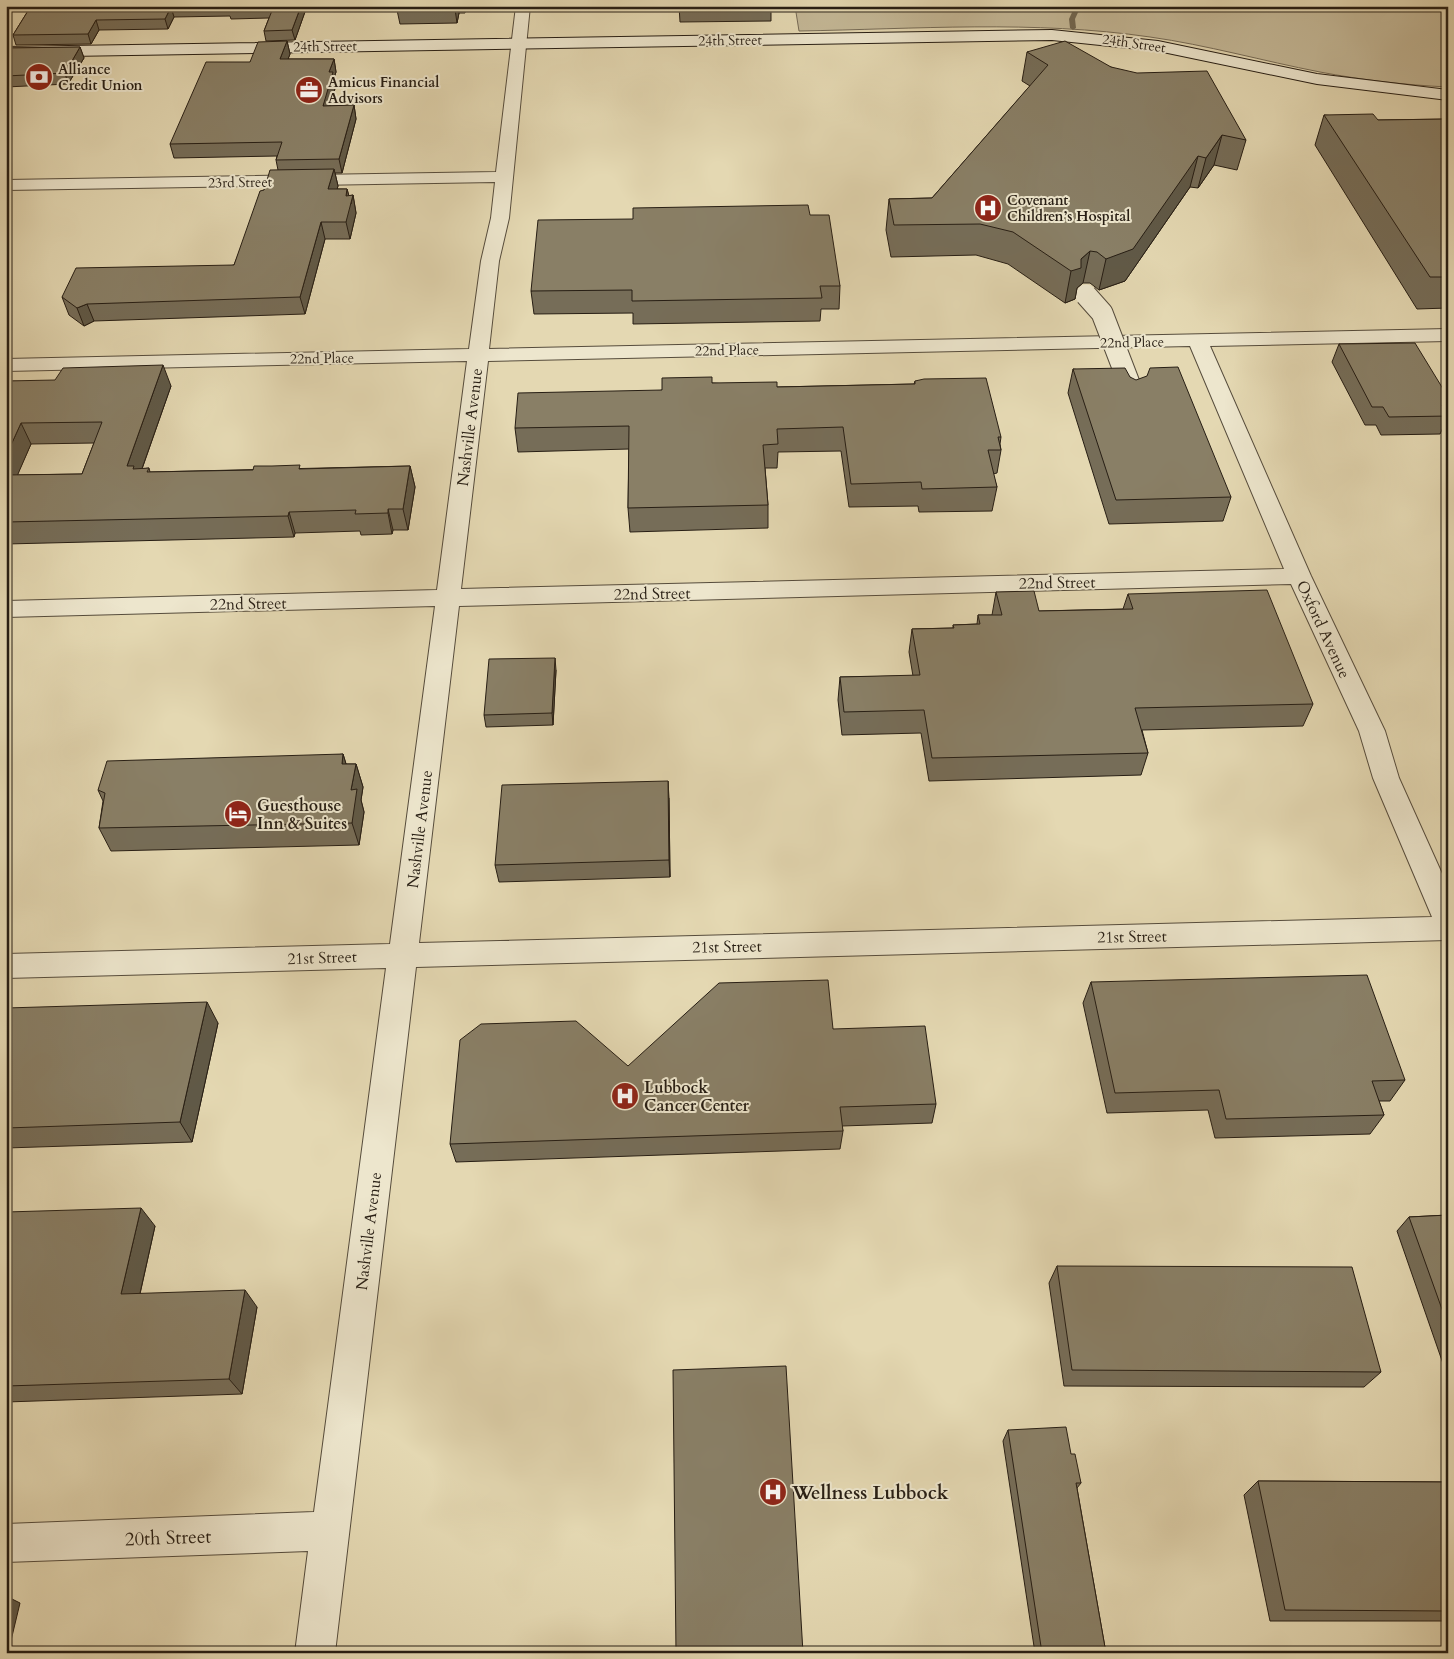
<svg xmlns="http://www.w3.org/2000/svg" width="1454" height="1659" viewBox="0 0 1454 1659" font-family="Cardo,serif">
<rect width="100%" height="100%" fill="#e4d8b2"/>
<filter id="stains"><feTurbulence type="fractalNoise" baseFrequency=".004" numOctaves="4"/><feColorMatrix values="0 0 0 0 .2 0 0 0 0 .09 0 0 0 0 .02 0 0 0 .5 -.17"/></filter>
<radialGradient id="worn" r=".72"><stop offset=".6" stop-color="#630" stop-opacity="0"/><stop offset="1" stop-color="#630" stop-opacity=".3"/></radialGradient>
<path fill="#c4b897" stroke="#766b56" d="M795 6H1448V87C1405 85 1362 80 1320 72 1263 61 1207 45 1150 37 1034 20 916 29 799 31Z"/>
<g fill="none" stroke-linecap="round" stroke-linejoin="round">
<polygon fill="#726852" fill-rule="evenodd" points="1075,6 1081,6 1075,19 1076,28 1073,30 1070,28 1069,19"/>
<g stroke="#564c3c" stroke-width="2">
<path id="street" d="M516 6H530L509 218 499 261 489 349 1448 329V341L1210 346 1311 576 1385 731 1399 778 1448 887V940L416 967 335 1653H295L308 1551 6 1562V1524L314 1512 386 968 6 978V954L390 944 435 606 6 617V601L437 590 467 361 6 371V359L469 349 481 261 491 218 495 182 6 190V180L496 172ZM1190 346 1284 569 461 589 488 361ZM1291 584 1359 731 1373 778 1432 917 419 943 459 606Z"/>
</g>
<g stroke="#271e14" stroke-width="2">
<polygon id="secondary" points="1052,30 1158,41 1317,74 1448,90 1448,100 1317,84 1158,51 1052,40 6,57 6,47"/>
</g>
<use href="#street" fill="#ede6cd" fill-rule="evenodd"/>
<use href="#secondary" fill="#ede6cd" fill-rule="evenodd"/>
<g stroke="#564c3c" stroke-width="23" stroke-linecap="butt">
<polyline id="street-bridge" points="1086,295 1102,313 1132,391"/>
</g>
<use href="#street-bridge" stroke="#ede6cd" stroke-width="21"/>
</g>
<g fill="#766d58" stroke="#271e14" fill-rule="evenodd">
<polygon points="31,6 307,6 295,40 266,41 264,31 269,18 231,19 230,16 174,17 168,29 99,30 91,44 16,45 13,35"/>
<polygon points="398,6 466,6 465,13 459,13 457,23 400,24 397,10"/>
<polygon points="679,6 771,6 771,21 680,22"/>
<polygon points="287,41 290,54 288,59 334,59 336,72 334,78 336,85 330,106 354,105 356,119 342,173 335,173 338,186 337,189 347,189 349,196 353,195 356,213 350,239 325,239 305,314 94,321 84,326 69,315 62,297 234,265 264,190 278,170 276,160 277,156 174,158 170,144 250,62"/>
<polygon points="80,47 84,58 68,84 6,87 6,48"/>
<polygon points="1027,52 1111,67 1246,140 1237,170 1214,165 1198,188 1190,187 1125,281 1099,290 1090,283 1083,283 1077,288 1075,299 1065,303 1008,264 976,255 891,257 886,230 889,199 932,198 1030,86 1022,81"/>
<polygon points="1324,115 1378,120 1448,119 1448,308 1417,309 1315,145"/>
<polygon points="810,215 840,286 839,309 821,309 820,321 633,324 633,313 534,314 531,291"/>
<polygon points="1339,344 1448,397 1448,417 1440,434 1381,435 1376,425 1365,425 1332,362"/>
<polygon points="1073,369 1130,377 1231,497 1223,521 1109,524 1068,393"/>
<path d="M6 381 171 386 142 469 149 468 150 472 410 466 415 487 408 530H393L392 534 361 535 360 531 295 533 294 537 6 544ZM94 443 82 474 17 475 31 444Z"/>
<polygon points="915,381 1001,437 1000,444 1001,450 997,473 993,474 997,487 992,511 919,512 918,506 849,507 841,451 778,452 777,468 765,468 768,505 768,528 630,532 628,508 629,449 518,452 515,428 662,390 712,383 777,387 914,384"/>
<polygon points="996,592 1039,611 1123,609 1128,594 1313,704 1303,726 1142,730 1148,753 1141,775 929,781 921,733 842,735 838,700 840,677 913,676 909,652 912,629 953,628 953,625 977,624 978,615 992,615"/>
<polygon points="556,670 553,725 486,727 484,715"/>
<polygon points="343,754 346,764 356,764 363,787 361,800 364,812 359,845 111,851 99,828 103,801 98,790"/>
<polygon points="669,798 670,877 499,882 495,865"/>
<polygon points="1091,982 1405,1080 1390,1101 1379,1101 1384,1115 1370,1134 1215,1138 1208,1110 1107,1113 1083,1003"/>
<polygon points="6,1008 218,1023 192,1142 6,1148"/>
<polygon points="833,1029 936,1104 932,1123 842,1126 843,1131 840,1149 456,1162 450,1144 628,1066"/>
<polygon points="6,1212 155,1226 140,1294 257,1307 242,1394 6,1402"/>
<polygon points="1448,1215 1448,1378 1397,1231 1409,1217"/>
<polygon points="1057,1266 1381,1372 1364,1387 1064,1386 1049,1283"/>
<polygon points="1008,1430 1071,1454 1081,1483 1077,1488 1106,1653 1035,1653 1003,1441"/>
<polygon points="1258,1481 1448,1482 1448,1621 1270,1621 1244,1495"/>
</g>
<g fill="#605947" stroke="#271e14">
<polygon points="301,6 307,6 295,40 292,30"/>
<polygon points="456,6 458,6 459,13 457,23 455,9"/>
<polygon points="171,7 174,17 168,29 165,19"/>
<polygon points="96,20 99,30 91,44 88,34"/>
<polygon points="287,41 290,54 283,72 280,59"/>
<polygon points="80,47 84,58 68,84 65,73"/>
<polygon points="334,59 336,72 334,78 336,85 326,119 323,106 329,72"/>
<polygon points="354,105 356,119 342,173 339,159"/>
<polygon points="1222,135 1214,165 1198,188 1206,158"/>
<polygon points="1198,156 1190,187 1125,281 1099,290 1106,259"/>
<polygon points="334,169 338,186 332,207 328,189"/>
<polygon points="347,189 351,204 353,195 356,213 350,239 346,222 346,196"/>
<polygon points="321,222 325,239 305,314 300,297"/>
<polygon points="1090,251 1083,283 1077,288 1075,299 1065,303 1071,271 1081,259"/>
<polygon points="87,304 94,321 84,326 77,308"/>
<polygon points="163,365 171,386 139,477 127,466"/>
<polygon points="21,423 31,444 8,497 6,494 6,456"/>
<polygon points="410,466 415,487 408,530 403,509"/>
<polygon points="388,509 393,530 392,534 388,513"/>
<polygon points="289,512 295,533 294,537 288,516"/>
<polygon points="555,658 556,670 553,725 552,713"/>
<polygon points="343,754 350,777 342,764"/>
<polygon points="356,764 363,787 361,800 364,812 359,845 352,823 351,790"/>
<polygon points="668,781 669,798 670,877 669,860"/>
<polygon points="207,1002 218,1023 192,1142 180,1122"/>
<polygon points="141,1208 155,1226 136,1311 121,1294"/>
<polygon points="245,1290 257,1307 242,1394 229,1379"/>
<polygon points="6,1596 20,1603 8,1653 6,1653"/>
</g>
<g fill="#897f66" stroke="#271e14">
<polygon points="31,6 193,6 171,7 165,19 96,20 88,34 13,35"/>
<polygon points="229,6 301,6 292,30 264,31 273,8 228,9"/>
<polygon points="398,6 456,6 455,9 397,10"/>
<polygon points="679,6 740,6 679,7"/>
<polygon points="287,41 280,59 334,59 329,72 333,72 323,106 354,105 339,159 276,160 282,142 170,144 206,62 250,62 258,42"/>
<polygon points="1065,41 1111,67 1137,73 1207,71 1246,140 1222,135 1206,158 1198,156 1133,249 1106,259 1097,252 1090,251 1081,259 1081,268 1071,271 1013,232 980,224 894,225 889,199 932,198 1048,65 1027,52"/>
<polygon points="80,47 65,73 6,76 6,48"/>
<polygon points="1373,114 1378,120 1448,119 1448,277 1430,277 1324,115"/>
<polygon points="334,169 328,189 347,189 346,196 353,195 346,222 321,222 300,297 87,304 77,308 62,297 76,268 234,265 260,191 264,190 270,170"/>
<polygon points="808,205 810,215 829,215 840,286 820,286 822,298 632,301 632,290 531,291 538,220 633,219 633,208"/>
<polygon points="1415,343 1448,397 1448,405 1442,405 1448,416 1389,417 1383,407 1372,407 1339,344"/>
<polygon points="163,365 127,466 134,466 133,469 149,468 147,472 253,470 254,466 272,466 300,465 299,469 410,466 403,509 388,509 388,513 355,514 356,510 289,512 288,516 6,522 6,475 82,474 102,422 21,423 6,456 6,381 55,380 63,368"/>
<polygon points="1178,367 1231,497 1116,500 1073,369 1125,368 1130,377 1136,380 1147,376 1150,368"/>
<polygon points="712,377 712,383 777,382 777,387 915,384 915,381 924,379 986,378 1001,437 998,437 1001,450 988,450 997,487 922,489 921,482 851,484 843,427 777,429 778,444 763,445 768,505 628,508 629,426 515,428 518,393 662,390 662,378"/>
<polygon points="1267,590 1313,704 1135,708 1148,753 932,758 924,710 844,712 840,677 920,675 912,629 954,628 953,625 980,624 978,615 1002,615 996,592 1034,591 1039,611 1133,609 1128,594"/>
<polygon points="555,658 552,713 484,715 489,659"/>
<polygon points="343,754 342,764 356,764 351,790 357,789 352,823 99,828 105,793 98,790 107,761"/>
<polygon points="668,781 669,860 495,865 502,785"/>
<polygon points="1367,975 1405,1080 1372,1081 1384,1115 1226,1119 1219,1090 1115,1093 1091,982"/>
<polygon points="828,980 833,1029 925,1026 936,1104 840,1107 843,1131 450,1144 460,1040 481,1024 576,1021 628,1066 719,983"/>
<polygon points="207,1002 180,1122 6,1128 6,1008"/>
<polygon points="141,1208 121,1294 245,1290 229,1379 6,1386 6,1212"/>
<polygon points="1448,1215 1448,1326 1409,1217"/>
<polygon points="1057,1266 1352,1267 1381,1372 1072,1370"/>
<polygon points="786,1366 803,1653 676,1653 673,1370"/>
<polygon points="1066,1427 1071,1454 1075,1454 1081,1483 1076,1483 1106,1653 1042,1653 1008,1430"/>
<polygon points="1258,1481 1448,1482 1448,1611 1285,1610"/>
</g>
<defs>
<g id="bank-disc" transform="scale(1.4375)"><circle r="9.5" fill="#8f2418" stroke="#ede6cd"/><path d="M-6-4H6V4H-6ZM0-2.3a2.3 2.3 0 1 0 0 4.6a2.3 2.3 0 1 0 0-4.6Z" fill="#fff"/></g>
<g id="office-disc" transform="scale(1.4375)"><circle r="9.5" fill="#8f2418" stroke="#ede6cd"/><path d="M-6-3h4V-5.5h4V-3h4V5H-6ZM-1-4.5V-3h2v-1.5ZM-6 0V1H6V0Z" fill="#fff"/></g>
<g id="hospital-disc" transform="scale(1.4375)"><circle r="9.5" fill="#8f2418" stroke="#ede6cd"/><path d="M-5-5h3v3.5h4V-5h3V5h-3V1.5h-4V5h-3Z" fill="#fff"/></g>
<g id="hotel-disc" transform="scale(1.4375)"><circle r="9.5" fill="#8f2418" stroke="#ede6cd"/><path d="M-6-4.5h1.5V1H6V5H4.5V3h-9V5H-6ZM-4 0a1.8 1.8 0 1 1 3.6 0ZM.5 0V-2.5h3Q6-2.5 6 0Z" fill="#fff"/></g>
</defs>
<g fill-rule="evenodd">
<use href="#bank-disc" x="39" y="77"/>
<use href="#office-disc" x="309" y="90"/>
<use href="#hospital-disc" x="988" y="208"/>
<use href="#hotel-disc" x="238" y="814"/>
<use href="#hospital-disc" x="625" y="1096"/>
<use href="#hospital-disc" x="773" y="1492"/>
</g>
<g text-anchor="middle" stroke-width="4" stroke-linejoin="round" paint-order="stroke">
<g font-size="14" fill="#271e14" stroke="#ede6cd">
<text transform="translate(730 40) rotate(-1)" y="5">24th Street</text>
<text transform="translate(1134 43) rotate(8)" y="5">24th Street</text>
<text transform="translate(325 46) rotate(-1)" y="5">24th Street</text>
<text transform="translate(240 182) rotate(-1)" y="5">23rd Street</text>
<text transform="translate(1132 342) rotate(-1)" y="5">22nd Place</text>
<text transform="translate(727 350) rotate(-1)" y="5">22nd Place</text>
<text transform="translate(322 358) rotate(-1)" y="5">22nd Place</text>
</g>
<g font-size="14" font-weight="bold" fill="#271e14" stroke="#ede6cd" text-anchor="start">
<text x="58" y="74">Alliance<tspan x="58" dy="16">Credit Union</tspan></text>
<text x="328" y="87">Amicus Financial<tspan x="328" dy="16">Advisors</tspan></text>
<text x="1007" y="205">Covenant<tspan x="1007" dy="16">Children’s Hospital</tspan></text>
</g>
<g font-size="16" fill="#271e14" stroke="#ede6cd">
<text transform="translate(469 427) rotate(-83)" y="6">Nashville Avenue</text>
<text transform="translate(1057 582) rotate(-1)" y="6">22nd Street</text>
<text transform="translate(652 593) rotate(-1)" y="6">22nd Street</text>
<text transform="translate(248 603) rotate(-1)" y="6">22nd Street</text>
<text transform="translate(1324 629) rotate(65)" y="6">Oxford Avenue</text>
<text transform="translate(419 829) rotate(-83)" y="6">Nashville Avenue</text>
<text transform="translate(1132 936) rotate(-1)" y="6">21st Street</text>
<text transform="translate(727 946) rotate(-1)" y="6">21st Street</text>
<text transform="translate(322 957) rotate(-2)" y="6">21st Street</text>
<text transform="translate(368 1231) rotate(-83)" y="6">Nashville Avenue</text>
</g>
<g font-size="16" font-weight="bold" fill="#271e14" stroke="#ede6cd" text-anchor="start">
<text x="257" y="811">Guesthouse<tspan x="257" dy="18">Inn &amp; Suites</tspan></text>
<text x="644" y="1093">Lubbock<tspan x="644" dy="18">Cancer Center</tspan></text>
</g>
<g font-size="19" font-weight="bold" fill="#271e14" stroke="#ede6cd" text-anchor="start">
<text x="792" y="1499">Wellness Lubbock</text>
</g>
<g font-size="19" fill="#271e14" stroke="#ede6cd">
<text transform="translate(168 1537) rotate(-2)" y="7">20th Street</text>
</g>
</g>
<rect width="1454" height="1659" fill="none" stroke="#e4d8b2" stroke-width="25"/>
<rect x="8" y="8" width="1439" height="1644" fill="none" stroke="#271e14" stroke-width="2.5"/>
<rect x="12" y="12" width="1429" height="1634" fill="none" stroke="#271e14"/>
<rect width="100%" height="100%" filter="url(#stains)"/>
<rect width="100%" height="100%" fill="url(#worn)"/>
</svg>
